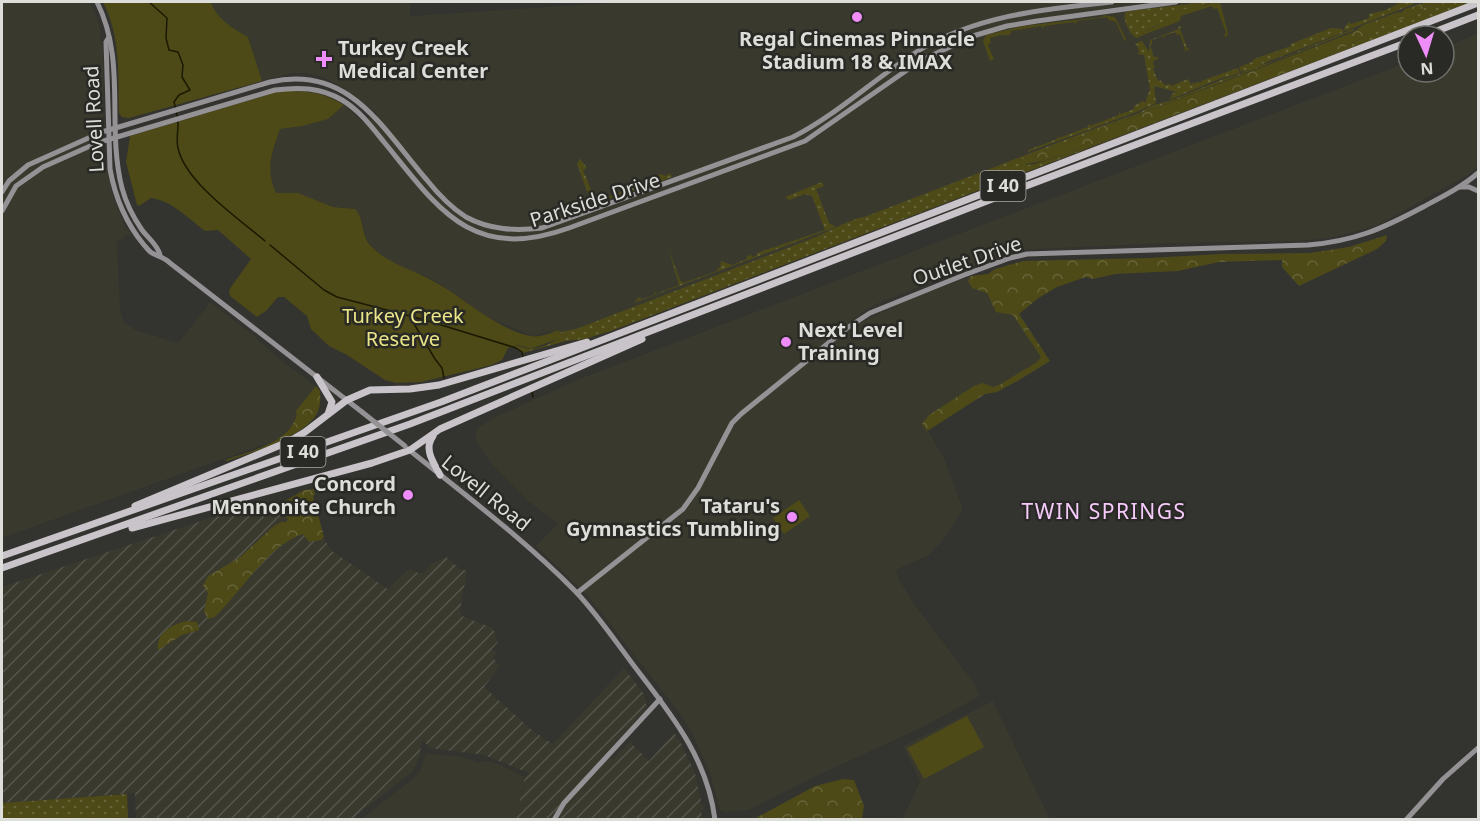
<svg xmlns="http://www.w3.org/2000/svg" width="1480" height="821" viewBox="0 0 1480 821" font-family="'Noto Sans',sans-serif">
<defs>
<pattern id="industrial-furrows" width="10" height="10" patternUnits="userSpaceOnUse" patternTransform="scale(1.5)"><rect width="10" height="10" fill="#39392e"/><path d="M-1 1l2-2M0 10L10 0M9 11l2-2" fill="none" stroke="#55554c"/></pattern>
<pattern id="grass-dots" width="8" height="8" patternUnits="userSpaceOnUse" patternTransform="scale(1.5)"><rect width="8" height="8" fill="#4d4a18"/><path d="M2 2h.1M6 6h.1" fill="none" stroke="#666439" stroke-width="1.8" stroke-linecap="round"/></pattern>
<pattern id="forest-crowns" width="20" height="18" patternUnits="userSpaceOnUse" patternTransform="scale(1.5)"><rect width="20" height="18" fill="#4d4a18"/><path d="M2 6a3 3 0 1 1 6 0M12 15a3 3 0 1 1 6 0" fill="none" stroke="#666439"/></pattern>
</defs>
<rect width="100%" height="100%" fill="#33332f"/>
<g fill="#39392e">
<polygon points="2,2 90,2 97,18 101,32 100,40 103,44 103,124 101,127 103,149 113,196 125,226 131,233 117,242 120,309 124,322 136,330 178,343 210,302 253,335 283,362 316,386 295,412 297,414 295,423 279,438 268,443 2,538"/>
<polygon points="211,2 410,2 410,16 624,2 1433,2 1109,126 1107,125 563,335 558,330 532,336 490,318 438,283 424,275 407,270 390,261 372,247 367,240 362,220 355,209 333,207 298,193 276,193 269,177 271,159 280,129 303,126 328,119 344,105 363,122 369,117 372,119 377,114 347,90 323,77 305,73 292,73 262,81 248,37 225,23 217,14"/>
<polygon points="1478,33 1478,167 1468,175 1378,225 1336,237 1297,241 1167,243 1016,250 881,302 867,309 848,323 852,329 860,323 903,302 971,276 988,274 1050,361 1019,380 997,392 985,394 928,431 944,458 963,510 944,539 929,555 896,570 899,580 918,609 974,683 980,696 923,727 823,773 749,810 725,812 720,810 710,773 692,733 680,714 589,597 536,546 558,524 527,500 490,462 477,443 475,436 478,428 493,418 577,380 1408,62 1408,72 1444,72 1444,48"/>
<polygon points="993,701 1050,819 902,820 920,781 903,746"/>
<polygon points="428,754 459,756 479,763 483,761 488,761 501,765 525,777 518,809 512,819 360,820 416,776 420,771 425,756"/>
</g>
<polygon fill="url(#industrial-furrows)" points="293,502 316,527 332,551 388,589 406,571 411,569 418,573 424,573 431,564 446,557 459,568 467,571 460,610 462,616 493,628 498,642 492,649 497,653 493,658 500,666 484,687 533,731 553,744 624,668 644,694 647,708 607,752 612,760 630,742 649,761 674,733 680,741 695,773 702,805 705,808 701,812 703,819 512,819 518,809 525,777 529,773 484,755 429,748 425,742 421,742 420,756 412,772 352,819 136,819 135,793 2,803 2,587 216,516"/>
<g fill="url(#grass-dots)">
<path d="M1206 2H1212L1196 9 1181 10 1167 21 1144 31 1143 35 1137 38C1130 35 1123 21 1125 13L1129 11Z"/>
<polygon points="1401,2 1413,2 1414,4 1345,31 1344,28 1349,22 1351,24 1369,18 1369,14 1386,10"/>
<path d="M1442 2H1471L611 331 585 339 566 341 523 353 514 346C520 345 522 348 529 349 538 350 556 341 563 335L560 332 576 329 816 237C833 229 849 220 867 216L1088 131 1139 113 1151 106 1172 100 1221 80 1240 74 1252 67 1272 62 1353 29 1355 30 1109 126 1107 125 1092 130 1091 133 1021 160 1027 165 1034 164 1090 147 1319 60 1369 35 1379 26 1418 14 1424 7Z"/>
<polygon points="1182,26 1180,29 1187,48 1190,49 1183,51 1185,49 1180,34 1177,35 1175,32 1164,36 1164,39 1162,36 1152,40 1152,44 1150,45 1154,57 1158,57 1157,60 1154,60 1153,65 1156,66 1153,69 1158,81 1160,80 1165,85 1170,84 1171,86 1188,79 1191,84 1199,82 1201,83 1201,81 1238,68 1240,73 1219,79 1169,100 1173,93 1177,92 1154,86 1156,103 1139,111 1028,152 1028,150 1057,139 1057,136 1059,138 1088,127 1088,124 1090,126 1119,115 1119,112 1121,114 1134,109 1134,106 1143,101 1145,103 1150,89 1144,55 1138,54 1139,51 1137,45 1134,44 1142,41 1149,52 1150,40 1179,29 1178,27"/>
<polygon points="1331,28 1342,29 1344,32 1241,72 1239,67 1252,62 1254,59 1291,46 1291,44"/>
<polygon points="580,159 587,168 583,170 594,197 597,197 598,200 628,189 628,186 630,188 639,186 639,184 642,183 645,185 655,181 655,178 660,174 666,176 670,173 672,177 628,193 593,203 591,202 577,164"/>
<polygon points="822,182 824,186 816,189 829,223 836,227 634,303 639,297 642,299 654,295 655,291 656,294 679,285 668,248 680,280 683,283 717,271 718,267 720,269 721,261 732,265 747,259 747,256 751,255 752,257 757,255 757,253 825,230 812,196 805,194 789,200 785,197"/>
<polygon points="127,794 128,819 2,819 2,803"/>
</g>
<g fill="url(#forest-crowns)">
<polygon points="1427,2 1442,2 1424,7 1418,14 1380,26 1369,35 1319,60 1090,147 1043,161 1022,165 1020,163 1020,160 1091,133 1092,130 1107,125 1109,126 1354,32 1363,25 1398,12 1401,13 1405,9"/>
<polygon points="1387,235 1386,241 1377,249 1299,286 1282,267 1282,260 1219,262 1178,271 1115,274 1093,279 1086,277 1057,287 1037,299 1019,314 1050,361 1019,380 997,392 985,394 927,431 922,424 929,415 974,386 982,383 993,387 1001,384 1037,362 1041,357 1013,315 996,312 987,293 972,288 968,281 971,276 988,274 995,269 1023,261 1148,258 1222,254 1310,253 1349,247"/>
<path d="M316 386 320 391C321 399 320 411 314 418 299 438 251 453 227 461L225 460C250 451 290 443 297 414L295 412Z"/>
<path d="M314 489 315 495 313 496 324 537 321 540 309 542 303 534C268 545 241 592 215 617L208 619 204 611 208 593 203 586 208 576 239 558 274 526 282 522H286L288 519 280 510V504L304 490Z"/>
<path d="M186 621 197 622 199 630 182 635 158 650C156 633 171 625 186 621Z"/>
<polygon points="843,779 854,780 864,806 862,819 754,819 815,786"/>
</g>
<g fill="#4d4a18">
<path d="M103 2H211C217 20 233 28 248 37L262 81 129 118 122 117 119 113C118 75 121 37 103 2Z"/>
<path d="M1212 2H1220L1228 33 1227 36 1225 37 1224 35 1226 33 1217 8 1213 9 1212 6 1181 16 1180 21 1143 35 1144 31C1158 27 1167 19 1179 11 1186 7 1200 10 1212 2Z"/>
<polygon points="1104,15 1115,17 1126,39 1125,42 1116,22 1109,20 1107,17 1077,21 1076,24 1074,22 1044,26 1043,29 1041,26 1011,31 1010,35 1001,35 990,38 991,43 988,45 994,59 990,61 983,41 986,35 1023,26 1102,17"/>
<path d="M280 91C306 91 321 91 344 105L328 119 303 126 280 129C272 154 265 167 276 193H298L333 207 355 209C365 219 361 236 371 246 391 266 413 269 435 282 465 298 497 330 531 336 540 338 550 333 558 330L563 335 560 338 531 349 518 345 508 348 502 360 492 365 421 382 396 383 385 380 347 355 329 346 311 329 307 316 284 297H278L267 310 257 317 230 296 229 290 251 259 218 230 205 231C188 218 172 201 151 198L139 206 137 205 126 162 130 136Z"/>
<polygon points="799,500 810,516 784,534 773,518"/>
<polygon points="967,716 984,747 924,779 907,748"/>
</g>
<g fill="none" stroke-linecap="round" stroke-linejoin="round">
<g stroke="#1c1900" stroke-width="1.5">
<path d="M149 2 167 18 166 38 169 50 178 52 183 65 182 77 190 90 179 95 174 102C176 110 178 117 178 125 178 132 176 141 178 148 185 182 239 219 265 241"/>
<polyline points="270,245 324,290 337,297 425,320 516,348 522,352 523,357"/>
<polyline points="410,317 435,359 442,368 444,378"/>
<polyline points="532,392 533,397"/>
</g>
<g stroke="#959295" stroke-width="5">
<path d="M97 2C127 62 106 125 122 188 126 203 133 217 142 230 148 238 158 245 160 255"/>
<path d="M109 37 106 42 110 169C115 197 125 222 144 245 147 248 150 253 154 254 160 257 165 258 170 263L362 412"/>
<polyline points="1460,187 1469,187 1478,191"/>
<path d="M2 192 9 181 28 165 102 132 270 82C349 64 382 128 426 179 438 194 450 207 466 217 490 230 515 231 542 228L793 137C838 114 875 78 918 51 977 15 1045 9 1112 2"/>
<path d="M2 211 16 186 43 167 97 143 275 90C298 87 320 87 342 100 359 110 371 126 384 142 438 208 471 263 569 228L805 141 920 61 973 36 1007 26 1037 21 1176 2"/>
<path d="M408 449C465 495 525 540 576 592 599 616 620 648 641 675 675 719 708 762 715 820"/>
<path d="M577 593 683 509 698 488 732 423 741 414 847 328 870 313 964 275 1010 258 1027 254 1308 245C1355 241 1382 229 1423 207 1442 197 1462 187 1478 173"/>
<polyline points="554,820 564,803 660,699"/>
<polyline points="1406,820 1443,779 1478,748"/>
</g>
<g stroke="#c8c4c9" stroke-width="7">
<polyline points="1424,36 1478,15"/>
<polyline points="317,377 332,402 328,414"/>
<path d="M433 436C423 449 434 463 440 475"/>
<polyline points="135,506 290,441 305,432 347,400 370,390 410,389 439,385 587,342"/>
<polyline points="132,528 372,463 410,450 440,429 642,339"/>
<polyline points="2,556 441,402 1478,3"/>
<polyline points="2,568 410,424 1018,189 1408,42"/>
</g>
<polyline stroke="#959295" stroke-width="5" points="362,412 405,446"/>
</g>
<g fill="#ee8cf8" stroke="#292925" stroke-width="2">
<circle cx="857" cy="17" r="6"/>
<path d="M321 50h6v6h6v6h-6v6h-6v-6h-6v-6h6z"/>
<circle cx="786" cy="342" r="6"/>
<circle cx="408" cy="495" r="6"/>
<circle cx="792" cy="517" r="6"/>
</g>
<g text-anchor="middle" stroke-width="5" stroke-linejoin="round" paint-order="stroke">
<g fill="#292925" stroke="#a7a7a4" stroke-width="1.5">
<rect x="980.5" y="171" width="45" height="30" rx="4.5"/>
<rect x="280.5" y="437" width="45" height="30" rx="4.5"/>
</g>
<g font-size="18" font-weight="bold" fill="#ddddda">
<text x="1003" y="192">I 40</text>
<text x="303" y="458">I 40</text>
</g>
<g font-size="20" font-weight="bold" fill="#ddddda" stroke="#292925" text-anchor="start">
<text x="857" y="46" text-anchor="middle">Regal Cinemas Pinnacle<tspan x="857" dy="23">Stadium 18 &amp; IMAX</tspan></text>
<text x="338" y="55">Turkey Creek<tspan x="338" dy="23">Medical Center</tspan></text>
<text x="798" y="337">Next Level<tspan x="798" dy="23">Training</tspan></text>
<text x="396" y="491" text-anchor="end">Concord<tspan x="396" dy="23">Mennonite Church</tspan></text>
<text x="780" y="513" text-anchor="end">Tataru's<tspan x="780" dy="23">Gymnastics Tumbling</tspan></text>
</g>
<g font-size="20" fill="#ddddda" stroke="#292925">
<text transform="translate(94 119) rotate(-93)" y="7">Lovell Road</text>
<text transform="translate(595 200) rotate(-18)" y="7">Parkside Drive</text>
<text transform="translate(967 261) rotate(-19)" y="7">Outlet Drive</text>
<text transform="translate(486 493) rotate(39)" y="7">Lovell Road</text>
</g>
<g font-size="20" fill="#eae588" stroke="#292925">
<text x="403" y="323">Turkey Creek<tspan x="403" dy="23">Reserve</tspan></text>
</g>
<g font-size="21" letter-spacing="1.5" fill="#f6cafa" stroke="#292925">
<text x="1104" y="519">TWIN SPRINGS</text>
</g>
</g>
<rect width="1480" height="821" fill="none" stroke="#ddddda" stroke-width="6"/>
<g transform="translate(1426 54) rotate(176)"><circle r="28" fill="#292925" stroke="#71716d" stroke-width="1.5"/>
<path d="M0-4.5L10 22L0 15L-10 22Z" fill="#ee8cf8"/>
<text y="-9" font-size="16" font-weight="bold" text-anchor="middle" fill="#ddddda">N</text>
</g>
</svg>
